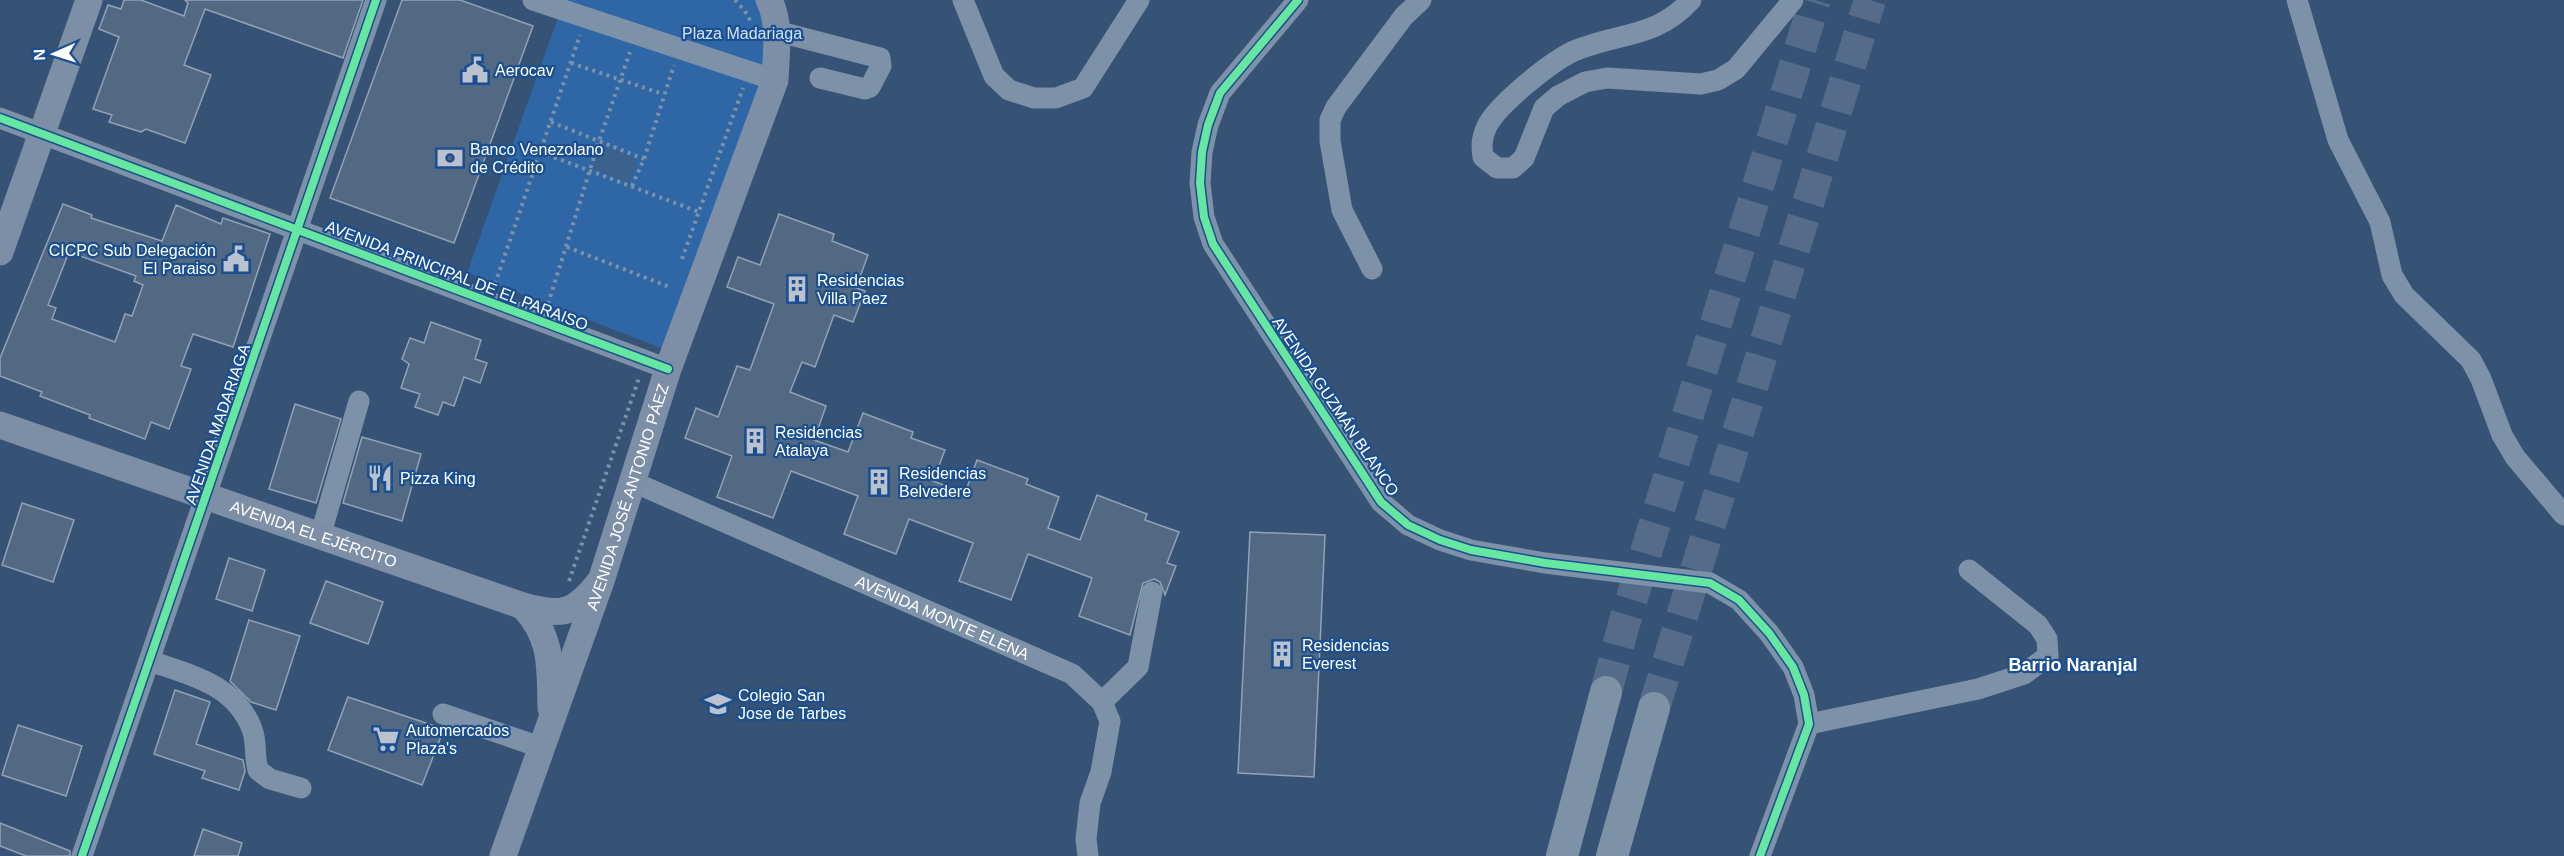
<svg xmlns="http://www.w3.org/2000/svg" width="2564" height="856" viewBox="0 0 2564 856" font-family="Arial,sans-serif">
<rect width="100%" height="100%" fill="#365274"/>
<polygon fill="#2f66a5" points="535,0 769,0 776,31 674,353 467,273 561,9"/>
<polygon fill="#3b618d" points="601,145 638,159 629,183 592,169"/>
<g fill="#526984" stroke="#92a2b6" stroke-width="1.5" fill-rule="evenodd">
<polygon points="124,0 141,0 184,16 188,3 185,0 363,0 343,58 205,9 184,65 211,75 185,143 146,129 141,132 109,122 112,115 93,109 119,37 99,29 108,5 121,9"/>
<polygon points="402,0 460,0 533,26 454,243 330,198"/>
<path d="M63 204 92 215 91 218 162 241 176 205 221 224 223 218 270 234 233 347 193 334 181 366 191 369 169 429 151 422 145 439 89 418 90 415 40 396 42 392 0 376V358ZM69 252 136 276 134 281 143 285 132 316 125 314 115 342 52 319 56 308 48 305Z"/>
<polygon points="779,214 834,234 832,241 868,255 856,288 865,291 853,322 834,315 815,367 802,362 790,392 826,406 814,440 848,452 863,413 913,432 911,438 945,450 933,481 965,493 977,460 1028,479 1026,484 1059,497 1048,528 1080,540 1097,495 1147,514 1145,520 1179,532 1167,563 1176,566 1165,595 1160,582 1154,579 1143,583 1130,635 1079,616 1092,578 1028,554 1011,600 959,581 973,543 909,519 896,554 844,534 858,496 791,471 773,518 717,497 732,456 685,438 696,408 718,417 737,366 750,370 774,304 727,287 738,257 760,265"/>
<polygon points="431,322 481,340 475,359 487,363 480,383 464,377 454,406 443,402 438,415 415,407 420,394 401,388 409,364 402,359 410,338 424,343"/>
<polygon points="295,404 341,419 316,503 269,489"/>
<polygon points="362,437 421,454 402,521 343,503"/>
<polygon points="22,503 74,520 53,582 2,565"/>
<polygon points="1250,532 1325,535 1314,777 1238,773"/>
<polygon points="229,558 265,570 252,611 216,599"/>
<polygon points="326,581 383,602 368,644 310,623"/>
<polygon points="249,620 300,636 276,710 251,702 230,681"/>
<polygon points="175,690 210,702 196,744 243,760 245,771 239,790 202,778 205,771 154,754"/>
<polygon points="348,697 444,729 422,785 328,750"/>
<polygon points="18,725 82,746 66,796 2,775"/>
<polygon points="0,823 70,851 70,856 26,856 0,846"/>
<polygon points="203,829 242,843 238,856 194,856"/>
</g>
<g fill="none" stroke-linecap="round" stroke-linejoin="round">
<g stroke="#546c89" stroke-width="32" stroke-dasharray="32 16" stroke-linecap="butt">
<polyline points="1606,692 1624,624 1815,0"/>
<polyline points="1654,708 1870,0"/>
</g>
<g stroke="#7d92a8" stroke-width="4" stroke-dasharray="3 4.5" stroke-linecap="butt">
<polyline points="735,0 745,11 752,24"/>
<polyline points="571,63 663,94"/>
<polyline points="551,122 644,159"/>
<polyline points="540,152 699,212"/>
<polyline points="632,186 644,159 674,65"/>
<polyline points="567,247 672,288"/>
<polyline points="682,259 743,88"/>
<polyline points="495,284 580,35"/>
<polyline points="548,304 599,141 630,52"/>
<polyline points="569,581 639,378"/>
</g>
<g stroke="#7d92a8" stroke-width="21">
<polyline points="533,0 775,80"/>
<polyline points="963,0 994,76 1009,90 1034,98 1056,98 1083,88 1139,0"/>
<polyline points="1298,0 1220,93 1208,125 1202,152 1200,183 1204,217 1213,244 1381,502 1408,525 1440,540 1471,550 1545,563 1710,583 1739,600 1769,633 1793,667 1804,695 1809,724 1760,856"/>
<path d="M1691 0C1656 39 1618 32 1574 51 1552 61 1498 104 1487 126 1482 137 1481 145 1483 157L1497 168H1513L1524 158 1544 108 1558 96 1585 82 1607 78 1701 84 1718 80 1736 69 1793 0"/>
<polyline points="2297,0 2338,140 2380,222 2392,275 2404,295 2471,360 2481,379 2502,435 2515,457 2564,515"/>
<polyline points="776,31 880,58 881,66 870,87 865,89 820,78"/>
<polyline points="0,118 668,369"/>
<polyline points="1372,269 1342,210 1330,141 1330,120 1336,107 1404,16 1421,0"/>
<path id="s1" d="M631 481 1072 674 1102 702 1110 721 1101 772 1090 803 1086 839 1088 856"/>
<polyline points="320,537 359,401"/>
<path d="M150 661C190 675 235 684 252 729 257 742 254 756 258 770L270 779 301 788"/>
<polyline points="1102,702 1138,667 1152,592"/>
<polyline points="443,714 543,748"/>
<polyline points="1809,724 1978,689 2024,674 2048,656 2047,639 2038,625 1969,570"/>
<polyline points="82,856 376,0"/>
</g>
<g stroke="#7d8ea7" stroke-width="27">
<polyline points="0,252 89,0"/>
<path id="s2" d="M0 425 523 606C561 616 573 615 598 584"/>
<path d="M523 606C553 637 550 668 551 708"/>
<path id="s3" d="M503 856 601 581 668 369 775 80C776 55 781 23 769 0"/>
</g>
<g stroke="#7e92a7" stroke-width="32">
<polyline points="1562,856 1606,692"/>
<polyline points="1612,856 1654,708"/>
</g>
<g stroke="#1b4f8f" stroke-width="11">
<g id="cycleway">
<polyline points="1298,0 1220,93 1208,125 1202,152 1200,183 1204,217 1213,244 1381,502 1408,525 1440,540 1471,550 1545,563 1710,583 1739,600 1769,633 1793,667 1804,695 1809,724 1760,856"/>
<polyline points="0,118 668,369"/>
<polyline points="82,856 376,0"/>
</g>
</g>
<use href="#cycleway" stroke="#66e7a1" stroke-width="8"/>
</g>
<defs>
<g id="civic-bare" transform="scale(2.07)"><path d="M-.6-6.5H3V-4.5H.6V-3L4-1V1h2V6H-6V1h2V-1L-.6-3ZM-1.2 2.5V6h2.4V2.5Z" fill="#b9c2ce" stroke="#1b4f8f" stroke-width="2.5" paint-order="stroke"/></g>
<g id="bank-bare" transform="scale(2.07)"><path d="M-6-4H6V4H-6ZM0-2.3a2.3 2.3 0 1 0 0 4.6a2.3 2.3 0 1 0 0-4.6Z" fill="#b9c2ce" stroke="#1b4f8f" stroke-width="2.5" paint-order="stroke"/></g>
<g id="building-bare" transform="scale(2.07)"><path d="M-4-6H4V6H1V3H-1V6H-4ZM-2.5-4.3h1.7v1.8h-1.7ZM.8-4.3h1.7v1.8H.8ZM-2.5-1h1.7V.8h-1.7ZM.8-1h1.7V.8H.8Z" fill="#b9c2ce" stroke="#1b4f8f" stroke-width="2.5" paint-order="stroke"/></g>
<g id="restaurant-bare" transform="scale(2.07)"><path d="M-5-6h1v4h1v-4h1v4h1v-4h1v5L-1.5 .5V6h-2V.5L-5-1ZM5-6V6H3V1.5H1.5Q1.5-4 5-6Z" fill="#b9c2ce" stroke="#1b4f8f" stroke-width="2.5" paint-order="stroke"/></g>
<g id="school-bare" transform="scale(2.07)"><path d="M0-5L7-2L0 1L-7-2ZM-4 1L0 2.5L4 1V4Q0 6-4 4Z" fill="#b9c2ce" stroke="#1b4f8f" stroke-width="2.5" paint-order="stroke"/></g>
<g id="supermarket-bare" transform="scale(2.07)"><path d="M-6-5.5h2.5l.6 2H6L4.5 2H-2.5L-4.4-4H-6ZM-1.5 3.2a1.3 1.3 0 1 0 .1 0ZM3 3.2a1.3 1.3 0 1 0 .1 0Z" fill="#b9c2ce" stroke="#1b4f8f" stroke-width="2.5" paint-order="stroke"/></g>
</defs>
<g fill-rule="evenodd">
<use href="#civic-bare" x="475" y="70"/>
<use href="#bank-bare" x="450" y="158"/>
<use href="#civic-bare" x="236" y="259"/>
<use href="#building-bare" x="797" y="289"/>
<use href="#building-bare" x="755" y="441"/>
<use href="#restaurant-bare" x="380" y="478"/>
<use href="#building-bare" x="879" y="482"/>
<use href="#building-bare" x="1282" y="654"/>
<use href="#school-bare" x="718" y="704"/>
<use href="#supermarket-bare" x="386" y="739"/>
</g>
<g text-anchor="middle" stroke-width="4.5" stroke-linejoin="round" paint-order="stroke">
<g font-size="16" fill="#cfe3fa" stroke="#1b4f8f">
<text x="742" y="39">Plaza Madariaga</text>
</g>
<g font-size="16" fill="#fff" stroke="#1b4f8f" text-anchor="start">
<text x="495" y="76">Aerocav</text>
<text x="470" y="155">Banco Venezolano<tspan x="470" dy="18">de Crédito</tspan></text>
<text x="216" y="256" text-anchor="end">CICPC Sub Delegación<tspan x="216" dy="18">El Paraiso</tspan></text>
<text x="817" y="286">Residencias<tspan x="817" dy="18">Villa Paez</tspan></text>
<text x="775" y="438">Residencias<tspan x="775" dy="18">Atalaya</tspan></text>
<text x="899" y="479">Residencias<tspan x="899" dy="18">Belvedere</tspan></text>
<text x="400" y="484">Pizza King</text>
<text x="1302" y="651">Residencias<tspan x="1302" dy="18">Everest</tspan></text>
<text x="738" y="701">Colegio San<tspan x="738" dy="18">Jose de Tarbes</tspan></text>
<text x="406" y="736">Automercados<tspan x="406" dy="18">Plaza's</tspan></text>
</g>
<g font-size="16" fill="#fff" stroke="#1b4f8f">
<text transform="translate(457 275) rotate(21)" y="6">AVENIDA PRINCIPAL DE EL PARAISO</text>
<text transform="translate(1336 406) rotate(56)" y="6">AVENIDA GUZMÁN BLANCO</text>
<text transform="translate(217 424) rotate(-71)" y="6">AVENIDA MADARIAGA</text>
<text dy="6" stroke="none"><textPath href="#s3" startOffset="380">AVENIDA JOSÉ ANTONIO PÁEZ</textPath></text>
<text dy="6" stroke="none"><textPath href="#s2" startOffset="332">AVENIDA EL EJÉRCITO</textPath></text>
<text dy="6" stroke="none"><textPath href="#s1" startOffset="340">AVENIDA MONTE ELENA</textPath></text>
</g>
<g font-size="18" font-weight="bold" fill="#fff" stroke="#1b4f8f">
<text x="2073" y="671">Barrio Naranjal</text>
</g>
</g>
<g transform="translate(54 54) rotate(267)" stroke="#1b4f8f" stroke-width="4.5" paint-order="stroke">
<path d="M0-4.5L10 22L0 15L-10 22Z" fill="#ffffff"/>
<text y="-9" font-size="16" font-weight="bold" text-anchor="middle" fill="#ffffff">N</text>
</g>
</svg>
